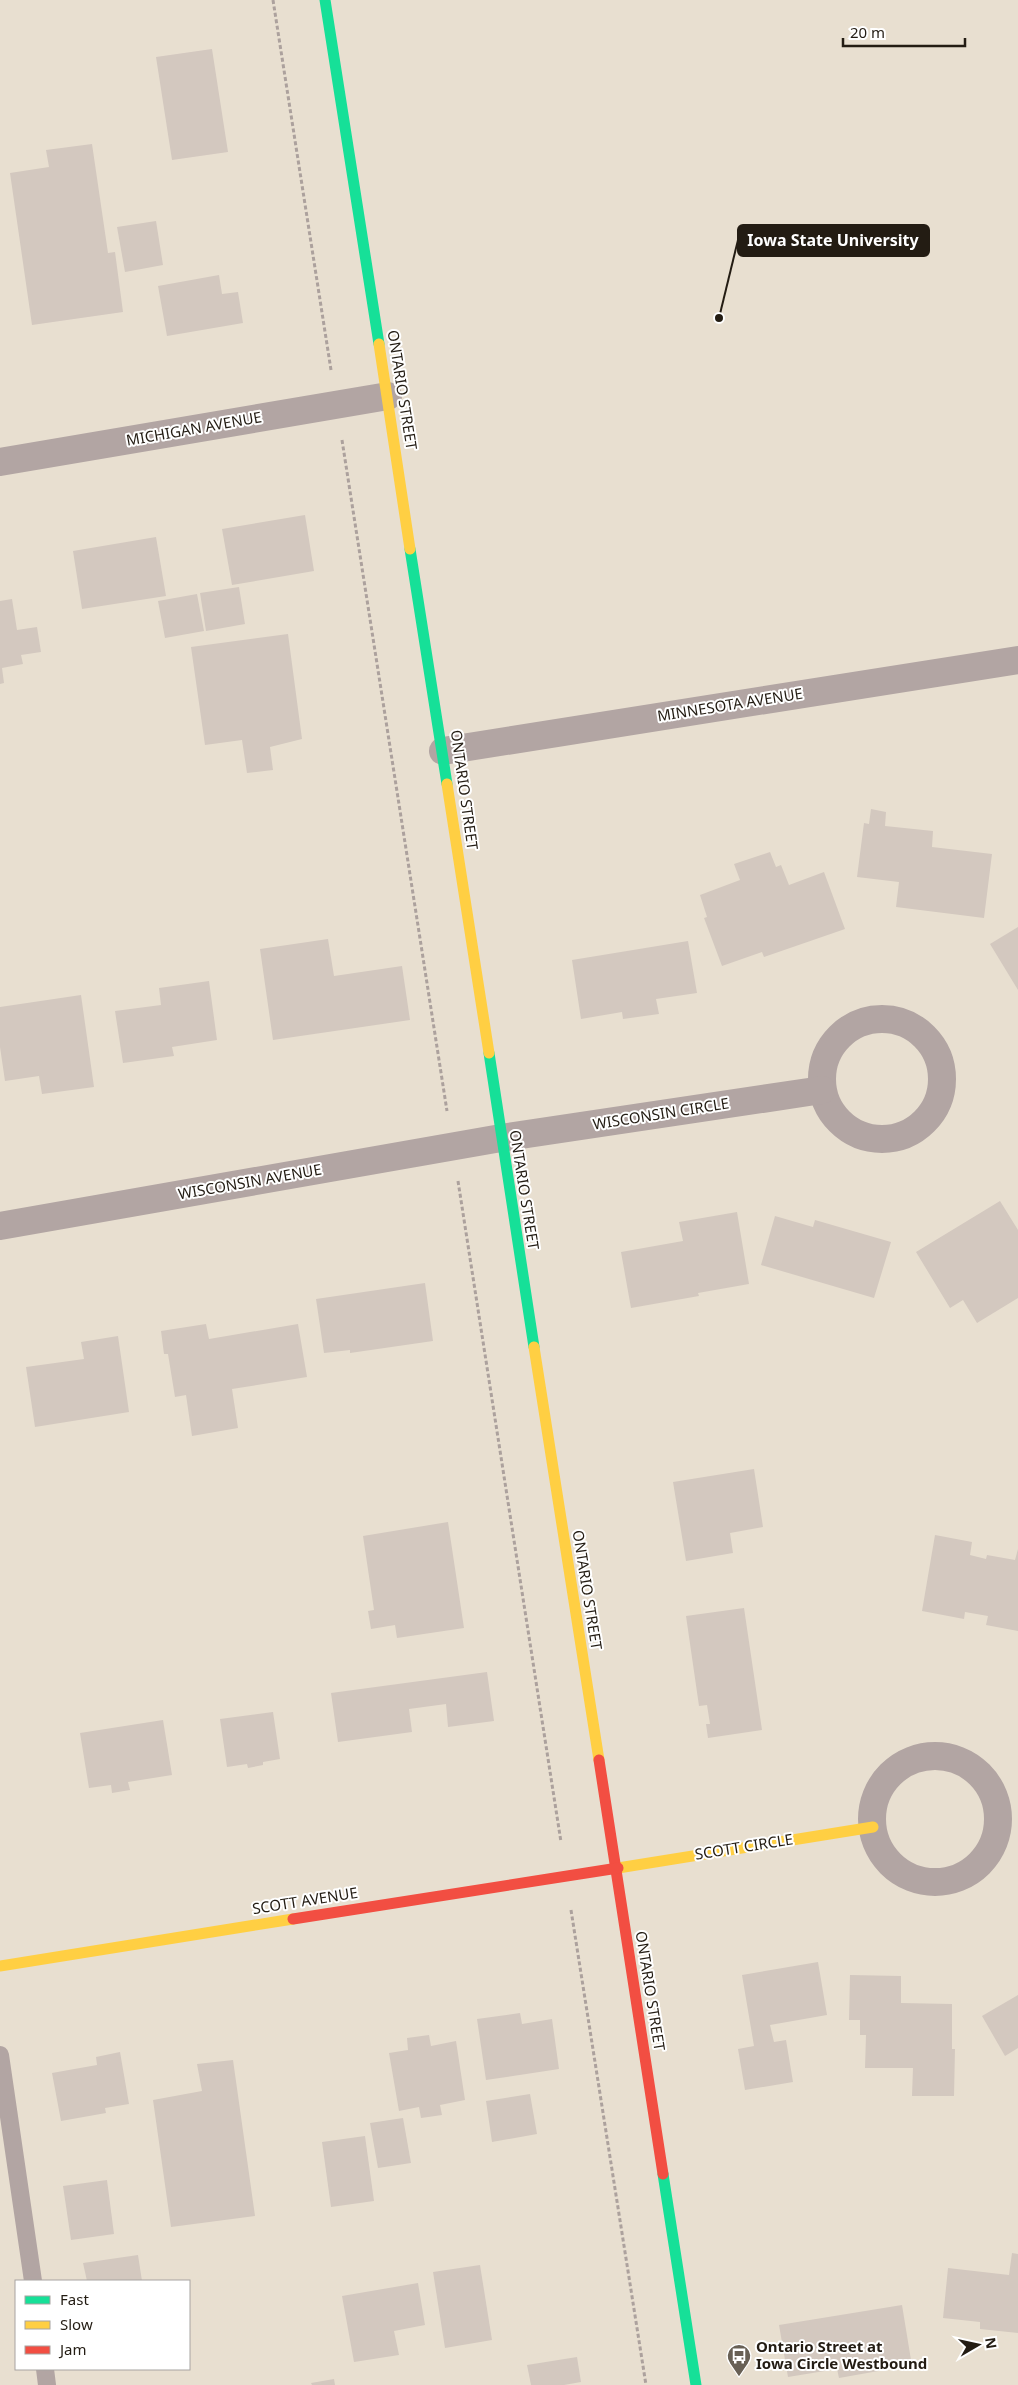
<svg xmlns="http://www.w3.org/2000/svg" width="1018" height="2385" viewBox="0 0 1018 2385" font-family="'Noto Sans',sans-serif">
<rect width="100%" height="100%" fill="#e8dfd0"/>
<g fill="#d3c8bf">
<polygon points="212,49 228,152 172,160 156,57"/>
<polygon points="92,144 108,253 115,252 123,312 32,325 10,173 49,167 46,150"/>
<polygon points="156,221 163,265 125,272 117,227"/>
<polygon points="219,275 222,294 238,292 243,323 167,336 158,286"/>
<polygon points="305,515 314,571 232,585 222,529"/>
<polygon points="156,537 166,596 82,609 73,551"/>
<polygon points="239,587 245,624 206,631 200,593"/>
<polygon points="197,594 204,631 165,638 158,601"/>
<polygon points="12,599 17,630 37,627 41,652 21,655 23,664 2,668 4,683 0,684 0,601"/>
<polygon points="288,634 302,739 270,747 273,770 247,773 242,740 205,745 191,647"/>
<polygon points="871,809 886,812 885,826 933,831 932,847 992,854 984,918 896,907 899,882 857,877 864,823 869,824"/>
<polygon points="770,852 776,867 781,865 789,885 824,872 845,929 764,957 762,952 722,966 704,918 707,917 700,895 740,880 734,864"/>
<polygon points="1018,927 1018,990 990,944"/>
<polygon points="328,939 334,976 402,966 410,1020 273,1040 260,949"/>
<polygon points="688,941 697,993 656,999 659,1014 623,1019 622,1012 581,1019 572,960"/>
<polygon points="209,981 217,1040 172,1047 174,1056 123,1063 115,1011 161,1005 159,988"/>
<polygon points="81,995 94,1087 42,1094 39,1076 5,1081 0,1047 0,1007"/>
<polygon points="1000,1201 1018,1230 1018,1298 977,1323 963,1300 950,1308 916,1252"/>
<polygon points="737,1212 749,1284 698,1293 699,1296 631,1308 621,1252 683,1241 679,1222"/>
<polygon points="775,1216 813,1227 815,1220 891,1242 874,1298 761,1265"/>
<polygon points="425,1283 433,1341 350,1353 350,1350 324,1353 316,1299"/>
<polygon points="206,1324 209,1339 298,1324 307,1377 232,1389 238,1428 192,1436 186,1395 175,1397 168,1354 164,1354 161,1331"/>
<polygon points="118,1336 129,1412 35,1427 26,1367 84,1359 81,1342"/>
<polygon points="754,1469 763,1527 730,1533 733,1553 686,1561 673,1482"/>
<polygon points="448,1522 464,1628 397,1638 395,1625 371,1629 368,1611 374,1610 363,1536"/>
<polygon points="935,1535 972,1542 970,1555 986,1559 987,1555 1015,1560 1018,1549 1018,1631 986,1625 988,1616 965,1612 964,1619 922,1611"/>
<polygon points="744,1608 762,1730 708,1738 706,1724 710,1724 707,1705 699,1706 686,1616"/>
<polygon points="487,1672 494,1721 448,1727 446,1704 409,1709 412,1732 338,1742 331,1693"/>
<polygon points="273,1712 280,1759 263,1762 263,1765 248,1768 247,1764 227,1767 220,1719"/>
<polygon points="163,1720 172,1775 128,1782 130,1790 112,1793 111,1785 89,1788 80,1733"/>
<polygon points="818,1962 827,2015 770,2025 774,2042 786,2040 793,2082 745,2090 738,2049 754,2046 742,1975"/>
<polygon points="850,1975 901,1976 901,2003 952,2004 952,2049 955,2049 954,2096 912,2096 913,2068 865,2068 866,2035 860,2035 860,2020 849,2020"/>
<polygon points="1018,1995 1018,2048 1005,2056 982,2016"/>
<polygon points="520,2013 522,2024 552,2019 559,2069 486,2080 477,2019"/>
<polygon points="429,2035 431,2046 456,2041 465,2100 440,2105 442,2115 421,2118 419,2107 399,2111 389,2053 408,2050 407,2038"/>
<polygon points="120,2052 129,2104 105,2108 106,2113 61,2121 52,2073 97,2065 96,2057"/>
<polygon points="233,2060 255,2216 171,2227 153,2100 202,2091 197,2064"/>
<polygon points="530,2094 537,2134 492,2142 486,2101"/>
<polygon points="403,2118 411,2163 378,2168 370,2123"/>
<polygon points="365,2136 374,2201 331,2207 322,2142"/>
<polygon points="107,2180 114,2234 71,2240 63,2186"/>
<polygon points="1012,2253 1018,2254 1018,2333 980,2329 980,2322 943,2318 948,2268 1009,2275"/>
<polygon points="138,2255 142,2281 87,2281 83,2263"/>
<polygon points="480,2265 492,2340 445,2348 433,2272"/>
<polygon points="418,2283 425,2325 394,2331 399,2355 354,2362 342,2296"/>
<polygon points="902,2305 911,2360 883,2364 884,2370 839,2378 837,2369 788,2377 779,2325"/>
<polygon points="577,2357 581,2382 564,2385 531,2385 527,2365"/>
<polygon points="334,2379 335,2385 312,2385 311,2383"/>
</g>
<g fill="none" stroke-linecap="round" stroke-linejoin="round">
<g stroke="#aca19d" stroke-width="3" stroke-dasharray="4 2.5" stroke-linecap="butt">
<polyline points="273,0 331,370"/>
<polyline points="342,440 447,1111"/>
<polyline points="458,1181 561,1842"/>
<polyline points="571,1910 646,2385"/>
</g>
<g stroke="#b2a5a3" stroke-width="18">
<polyline points="0,2055 33,2281"/>
<polyline points="45,2369 47,2385"/>
</g>
<g stroke="#b2a5a3" stroke-width="28">
<polyline points="0,462 388,396"/>
<polyline points="443,751 1018,660"/>
<circle cx="882" cy="1079" r="60"/>
<polyline points="0,1226 501,1138 822,1090"/>
<circle cx="935" cy="1819" r="63"/>
</g>
<g stroke="#16e098" stroke-width="11">
<polyline points="325,0 379,344"/>
<polyline points="410,549 447,784"/>
<polyline points="489,1053 534,1347"/>
<polyline points="663,2174 696,2385"/>
</g>
<g stroke="#ffcf43" stroke-width="11">
<polyline points="379,344 410,549"/>
<polyline points="447,784 489,1053"/>
<polyline points="534,1347 599,1760"/>
<polyline points="618,1868 873,1827"/>
<polyline points="0,1966 293,1919"/>
</g>
<g stroke="#f24e42" stroke-width="11">
<polyline points="599,1760 663,2174"/>
<polyline points="293,1919 618,1868"/>
</g>
</g>
<defs>
<g id="bus-pin" transform="scale(1.25)"><path d="M0 17L-7.5 6A9.5 9.5 0 1 1 7.5 6Z" fill="#686055" stroke="#fff"/><path d="M-5-6H5V4H4V6H2V4H-2V6H-4V4H-5ZM-3.5-4V0h7V-4ZM-3.5 1.2v1.5H-2V1.2ZM2 1.2v1.5H3.5V1.2Z" fill="#fff"/></g>
</defs>
<g fill-rule="evenodd">
<use href="#bus-pin" x="739" y="2356"/>
</g>
<g text-anchor="middle" stroke-width="4" stroke-linejoin="round" paint-order="stroke">
<g font-size="15" fill="#231c13" stroke="#fff">
<text transform="translate(402 390) rotate(81)" y="5">ONTARIO STREET</text>
<text transform="translate(194 429) rotate(-10)" y="5">MICHIGAN AVENUE</text>
<text transform="translate(730 705) rotate(-9)" y="5">MINNESOTA AVENUE</text>
<text transform="translate(464 790) rotate(82)" y="5">ONTARIO STREET</text>
<text transform="translate(661 1114) rotate(-9)" y="5">WISCONSIN CIRCLE</text>
<text transform="translate(250 1182) rotate(-10)" y="5">WISCONSIN AVENUE</text>
<text transform="translate(524 1190) rotate(81)" y="5">ONTARIO STREET</text>
<text transform="translate(587 1590) rotate(81)" y="5">ONTARIO STREET</text>
<text transform="translate(744 1847) rotate(-9)" y="5">SCOTT CIRCLE</text>
<text transform="translate(305 1901) rotate(-9)" y="5">SCOTT AVENUE</text>
<text transform="translate(650 1991) rotate(81)" y="5">ONTARIO STREET</text>
</g>
<g font-size="15" font-weight="bold" fill="#231c13" stroke="#fff" text-anchor="start">
<text x="756" y="2352">Ontario Street at<tspan x="756" dy="17">Iowa Circle Westbound</tspan></text>
</g>
</g>
<path fill="none" stroke="#231c13" stroke-width="2" d="M719 318L738 240"/>
<circle fill="#231c13" stroke="#fff" stroke-width="2" cx="719" cy="318" r="5"/>
<rect fill="#231c13" stroke="#231c13" stroke-width="2" x="738" y="225" width="191" height="31" rx="5"/>
<g font-size="16" text-anchor="middle" font-weight="bold" fill="#fff">
<text x="833" y="246">Iowa State University</text>
</g>
<rect x="15" y="2280" width="175" height="90" fill="#ffffff" stroke="#a7a4a1"/>
<rect x="25" y="2296" width="25" height="8" fill="#16e098" stroke="#a7a4a1"/>
<text x="60" y="2305" font-size="15" fill="#231c13">Fast</text>
<rect x="25" y="2321" width="25" height="8" fill="#ffcf43" stroke="#a7a4a1"/>
<text x="60" y="2330" font-size="15" fill="#231c13">Slow</text>
<rect x="25" y="2346" width="25" height="8" fill="#f24e42" stroke="#a7a4a1"/>
<text x="60" y="2355" font-size="15" fill="#231c13">Jam</text>
<g transform="translate(978 2345) rotate(81)" stroke="#ffffff" stroke-width="4" paint-order="stroke">
<path d="M0-4L9 19L0 12L-9 19Z" fill="#231c13"/>
<text y="-8" font-size="14" font-weight="bold" text-anchor="middle" fill="#231c13">N</text>
</g>
<path d="M843 38v8h122v-8" fill="none" stroke="#231c13" stroke-width="2.5"/>
<text x="850" y="38" font-size="15" fill="#231c13" stroke="#ffffff" stroke-width="4" paint-order="stroke">20 m</text>
</svg>
